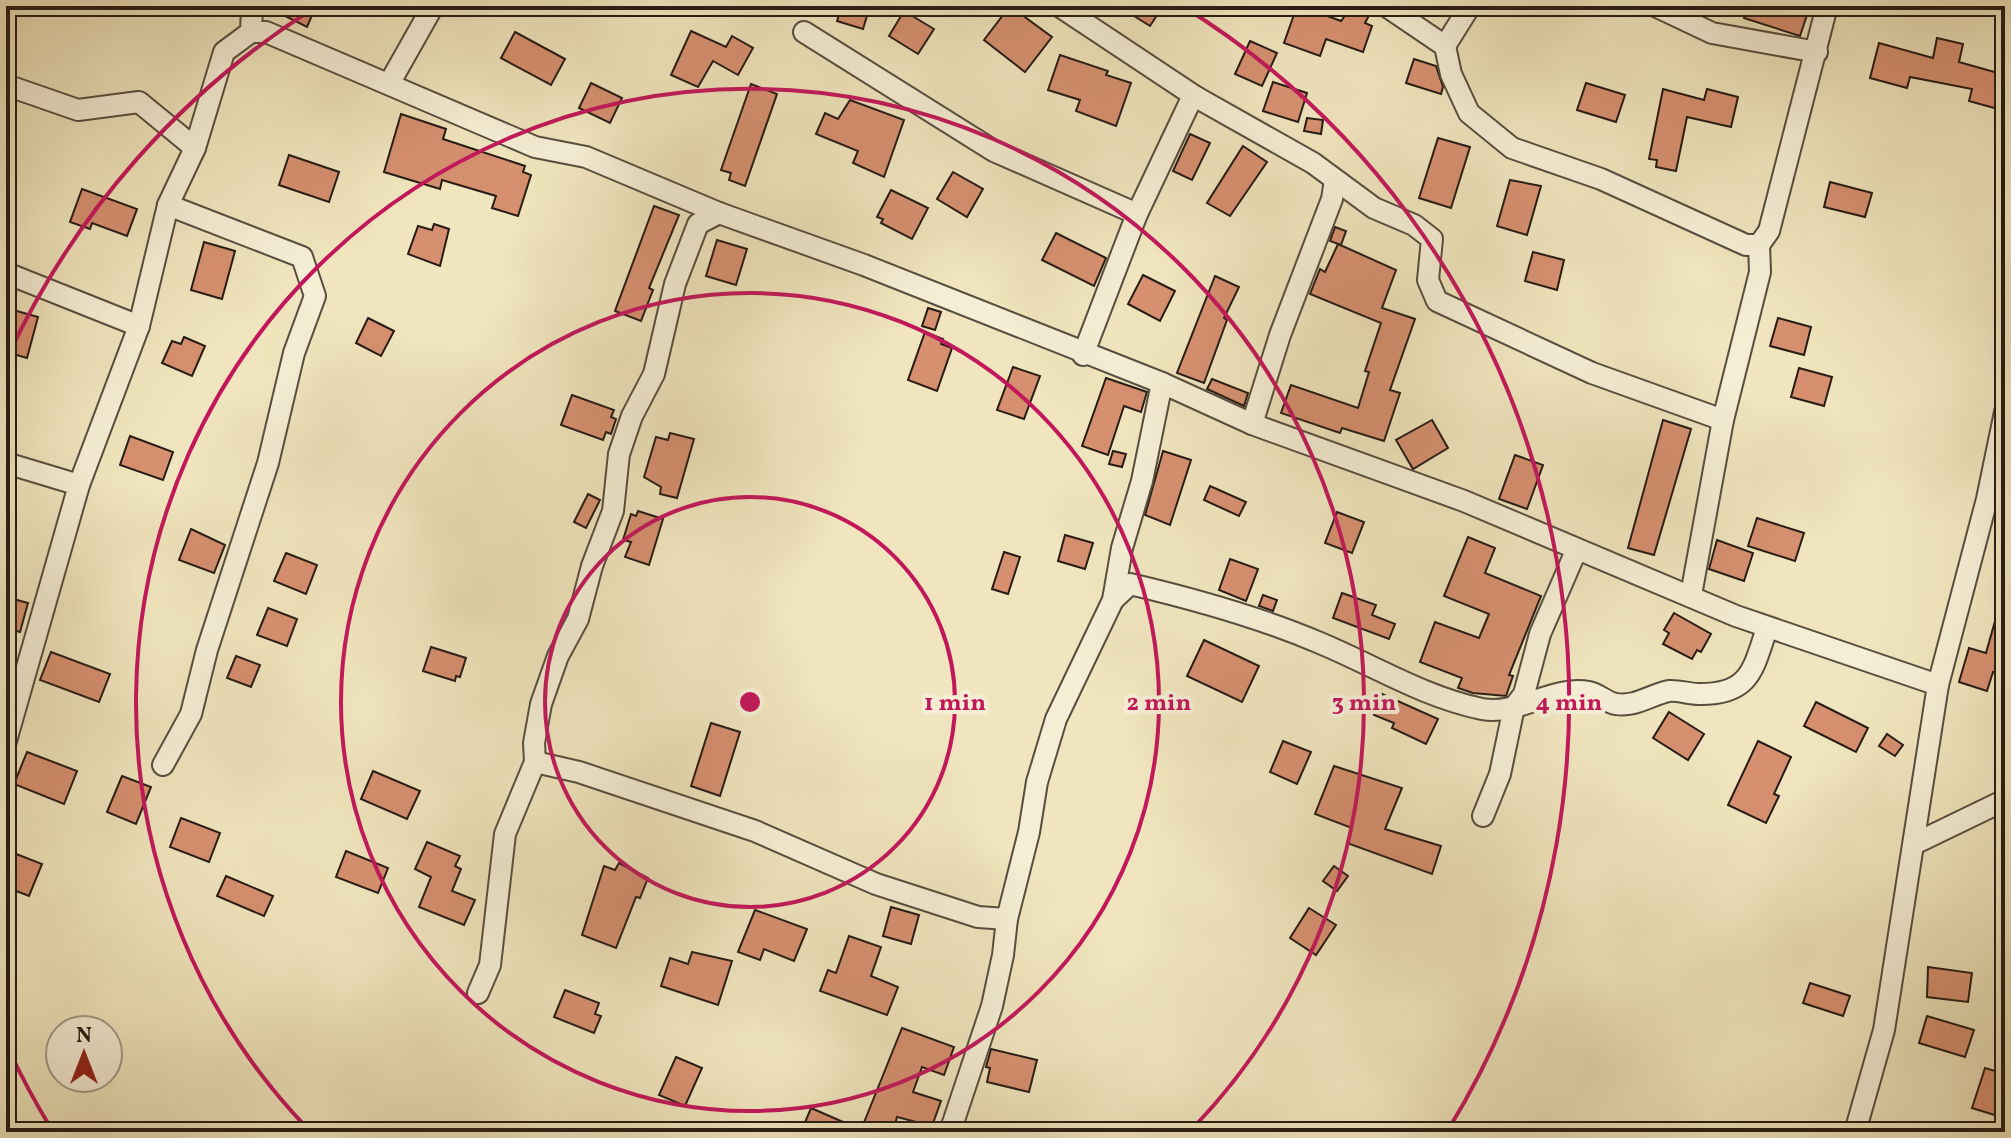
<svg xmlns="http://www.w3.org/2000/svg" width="2011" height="1138" viewBox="0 0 2011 1138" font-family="Vollkorn,serif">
<rect width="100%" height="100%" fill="#f0e5be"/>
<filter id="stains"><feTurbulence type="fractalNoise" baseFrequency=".0025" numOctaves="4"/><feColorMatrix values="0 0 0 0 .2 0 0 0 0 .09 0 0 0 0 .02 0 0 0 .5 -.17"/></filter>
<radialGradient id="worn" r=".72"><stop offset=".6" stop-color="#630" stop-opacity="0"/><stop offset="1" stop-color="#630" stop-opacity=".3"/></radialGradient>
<g fill="#d69070" stroke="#261c15" stroke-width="2">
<polygon points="265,6 316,6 307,27"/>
<polygon points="842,6 870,6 863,29 837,21"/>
<polygon points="1010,6 1052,37 1025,72 984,40"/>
<polygon points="1140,6 1163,6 1150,26 1134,16"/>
<polygon points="1352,6 1372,10 1365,23 1372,26 1363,52 1326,39 1320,56 1284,43 1296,9 1305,12 1306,8 1341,21"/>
<polygon points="1748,6 1790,6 1808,12 1800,36 1744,18"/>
<polygon points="904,11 934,29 918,54 889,36"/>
<polygon points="691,31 726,47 732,36 753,48 738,75 713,61 698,87 671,75"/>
<polygon points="515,32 565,59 551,85 501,58"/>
<polygon points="1937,38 1963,44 1959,62 2005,75 2005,111 1969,101 1972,89 1910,77 1907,88 1870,78 1879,43 1933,58"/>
<polygon points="1250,41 1277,53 1262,86 1235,74"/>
<polygon points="1060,55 1108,71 1106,75 1131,83 1116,126 1076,111 1080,100 1048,90"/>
<polygon points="1414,59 1436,66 1443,87 1441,94 1406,83"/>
<polygon points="1273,82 1307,93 1298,122 1263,111"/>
<polygon points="591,83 622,98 610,123 579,108"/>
<polygon points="1586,83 1625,95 1616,122 1577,110"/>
<polygon points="751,84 777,94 745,186 729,180 731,173 721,170"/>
<polygon points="1663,89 1704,100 1707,89 1738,97 1731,127 1687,117 1676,171 1656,167 1657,160 1649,159"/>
<polygon points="850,100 904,120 884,177 853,163 858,151 816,134 825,113 838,119"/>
<polygon points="401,114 446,129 443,139 525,166 523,172 531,175 518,216 492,208 496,196 442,180 440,189 384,172"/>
<polygon points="1307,118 1323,120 1321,134 1304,131"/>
<polygon points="1190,134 1210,143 1192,180 1173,171"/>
<polygon points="1438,138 1470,147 1451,208 1419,198"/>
<polygon points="1243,146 1267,162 1230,216 1207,203"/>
<polygon points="289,155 339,172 329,202 279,185"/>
<polygon points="953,172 983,189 967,217 937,199"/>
<polygon points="1510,180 1541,186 1527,235 1497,226"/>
<polygon points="1830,182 1872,193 1865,217 1824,207"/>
<polygon points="82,189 137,209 127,236 92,223 90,229 70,222"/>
<polygon points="891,190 928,208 912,239 881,223 883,219 877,217"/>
<polygon points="654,206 679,215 649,288 653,290 641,321 615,311"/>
<polygon points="434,224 449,229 440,266 408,254 418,226 432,230"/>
<polygon points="1335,227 1346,231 1341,245 1330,241"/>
<polygon points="1056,233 1106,258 1094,286 1042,260"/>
<polygon points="717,240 747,249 736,285 706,276"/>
<polygon points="204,242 235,251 222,299 191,290"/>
<polygon points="1338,244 1396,270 1382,308 1415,319 1390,390 1400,393 1384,441 1342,428 1340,433 1281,413 1291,385 1358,408 1369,372 1365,371 1381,323 1310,294 1320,269 1325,272"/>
<polygon points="1533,252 1564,260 1557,290 1525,281"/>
<polygon points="1143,275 1175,291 1160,321 1128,304"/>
<polygon points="1215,276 1239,287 1224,318 1227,320 1204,383 1177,373"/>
<polygon points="6,308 38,317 27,358 6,352"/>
<polygon points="928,308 941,312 935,330 922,326"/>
<polygon points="368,318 394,331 381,356 356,343"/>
<polygon points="1778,318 1811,327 1804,355 1770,346"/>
<polygon points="925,332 943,339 941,344 952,348 937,391 908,380"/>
<polygon points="184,337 205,346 192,376 162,363 172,341 181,344"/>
<polygon points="1013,367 1040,376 1024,419 997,410"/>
<polygon points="1799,368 1832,377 1824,406 1791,397"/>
<polygon points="1106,378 1147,392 1141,412 1124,406 1108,455 1082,446"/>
<polygon points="1212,379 1248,393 1244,406 1207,389"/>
<polygon points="572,395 614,410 611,417 616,419 611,434 606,432 603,440 561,425"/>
<polygon points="1432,420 1448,448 1413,469 1396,440"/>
<polygon points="1663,420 1691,429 1654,555 1628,548"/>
<polygon points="670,433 694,439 677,498 660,494 661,487 644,477 656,437 668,440"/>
<polygon points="130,436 173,452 163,480 120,465"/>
<polygon points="1113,451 1126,454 1122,467 1109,464"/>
<polygon points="1163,451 1191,460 1170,525 1145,515"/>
<polygon points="1515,455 1543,465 1527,509 1499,499"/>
<polygon points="1210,486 1246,502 1239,516 1204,500"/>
<polygon points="588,494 600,500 586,528 574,522"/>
<polygon points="638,511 663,519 649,565 625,557 631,542 623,540 631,514 636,516"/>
<polygon points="1337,512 1364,522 1352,553 1325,543"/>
<polygon points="1757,518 1804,533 1795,561 1748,546"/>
<polygon points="191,529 225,545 214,573 179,560"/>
<polygon points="1065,535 1093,543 1085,569 1058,561"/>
<polygon points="1468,537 1495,548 1485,573 1541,596 1509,675 1513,676 1506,696 1473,693 1458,688 1462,678 1420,662 1435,622 1479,638 1489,614 1444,596"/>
<polygon points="1717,540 1753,553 1744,581 1709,569"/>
<polygon points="1004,552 1020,557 1008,594 992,589"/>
<polygon points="286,553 317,565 306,594 274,581"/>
<polygon points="1230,559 1258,569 1246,601 1219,590"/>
<polygon points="1342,593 1376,605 1372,615 1395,624 1389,639 1333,618"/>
<polygon points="1263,595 1277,600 1273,611 1259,606"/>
<polygon points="6,597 28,603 20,632 6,628"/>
<polygon points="2001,600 2005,600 2005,638 2000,674 1993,672 1987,691 1959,682 1969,648 1986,653"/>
<polygon points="268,608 297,619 287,646 257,635"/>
<polygon points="1674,613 1711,634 1701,652 1697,650 1692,659 1663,644 1669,633 1664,630"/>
<polygon points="1204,640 1259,666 1242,702 1187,676"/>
<polygon points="431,647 466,658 460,677 456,676 455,681 423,671"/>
<polygon points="51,652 110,674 99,702 40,680"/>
<polygon points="236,656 260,665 251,687 227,678"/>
<polygon points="1382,694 1438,719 1426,744 1392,728 1394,723 1374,715"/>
<polygon points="1816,702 1868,728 1856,752 1804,726"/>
<polygon points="1669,712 1704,734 1688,760 1653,738"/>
<polygon points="711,723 740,732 720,796 691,786"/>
<polygon points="1887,734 1903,745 1895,756 1879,746"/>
<polygon points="1283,741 1311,752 1297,784 1270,772"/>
<polygon points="1758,741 1791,757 1774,794 1779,796 1766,823 1728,805"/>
<polygon points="27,752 77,771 64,804 14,784"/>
<polygon points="1334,766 1402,788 1385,829 1441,846 1432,874 1347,843 1352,828 1315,814"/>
<polygon points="373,771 420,791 407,819 361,799"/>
<polygon points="122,776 151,787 136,824 107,812"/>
<polygon points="181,818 220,833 209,862 170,847"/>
<polygon points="427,842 460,856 455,866 461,869 452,891 475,900 464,925 419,907 431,877 415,869"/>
<polygon points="6,850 42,864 29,896 6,887"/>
<polygon points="346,851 388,868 378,893 336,877"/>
<polygon points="619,863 648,878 640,898 636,897 616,948 582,935 604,866 615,870"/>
<polygon points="1334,866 1348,876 1337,891 1323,881"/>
<polygon points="226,876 273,896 264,916 217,896"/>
<polygon points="891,907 919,915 911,944 883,936"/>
<polygon points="1309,908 1336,925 1316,955 1290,938"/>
<polygon points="755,910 807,929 794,961 764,949 760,960 738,952"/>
<polygon points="849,936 881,947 871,976 898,987 887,1015 820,991 828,970 836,973"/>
<polygon points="692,952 732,961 718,1005 661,986 670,958 688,964"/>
<polygon points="1928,967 1972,973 1968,1002 1927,997"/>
<polygon points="1810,983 1850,996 1843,1016 1803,1003"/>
<polygon points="565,990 599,1003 595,1014 601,1016 594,1033 554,1017"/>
<polygon points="1927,1016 1974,1030 1965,1057 1919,1043"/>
<polygon points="902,1028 954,1047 944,1075 922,1067 913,1092 941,1101 932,1126 897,1117 893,1132 885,1132 863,1125"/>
<polygon points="991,1049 1037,1060 1029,1092 987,1082 990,1068 986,1067"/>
<polygon points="676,1057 702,1068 685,1106 659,1095"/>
<polygon points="1985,1068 2005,1074 2005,1104 2001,1117 1972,1108"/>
<polygon points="811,1108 866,1132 801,1132"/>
</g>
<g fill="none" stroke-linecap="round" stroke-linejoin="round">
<g stroke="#584e3f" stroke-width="24">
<g id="minor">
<polyline points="1059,6 1196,97 1313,163 1374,208 1414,225 1432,239 1428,280 1437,301 1592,373 1723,420"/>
<polyline points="1386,6 1445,46 1451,74 1469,113 1512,148 1601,179 1746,245 1759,245 1769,231 1827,6"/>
<polyline points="1655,6 1712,33 1817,52"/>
<polyline points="251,32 252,6"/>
<polyline points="804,32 994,151 1137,214"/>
<polyline points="1445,46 1470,6"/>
<polyline points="389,84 433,6"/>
<polyline points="6,85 78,110 139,102 195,148"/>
<polyline points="6,273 139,326"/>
<polyline points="1083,355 1137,214 1190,102 1196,97"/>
<polyline points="1252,424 1280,335 1332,199 1335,180"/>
<polyline points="6,463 79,485"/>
<polyline points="1691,595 1723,420 1760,272 1759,245"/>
<path d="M1113 600 1130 584C1194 599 1259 617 1320 643 1375 666 1424 697 1482 709 1518 716 1553 685 1589 692 1599 694 1607 703 1616 704 1636 707 1650 695 1669 691 1678 690 1689 694 1698 694 1750 695 1753 670 1767 628"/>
<polyline points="6,741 79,485 139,326 168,205 195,148 224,52 251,32 266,32 535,147 586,157 719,213 864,265 1162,383 1252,424 1464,501 1736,616 1938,685"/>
<polyline points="535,762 579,772 755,831 876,884 978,917 1007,919"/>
<polyline points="163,765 191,714 207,650 268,463 294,353 315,296 302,257 168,205"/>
<polyline points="1483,816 1500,774 1514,707 1524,694 1540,634 1576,551"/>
<polyline points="1914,844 2005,800"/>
<polyline points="478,993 490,965 505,834 535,762 534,743 541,704 558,656 578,619 592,566 613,511 619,454 632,416 654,374 675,284 698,224 719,213"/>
<polyline points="950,1132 992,1006 1003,955 1007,919 1029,832 1037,782 1056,719 1113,600 1122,548 1142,481 1162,383"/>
<polyline points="1855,1132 1884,1030 1938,685 1987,499 2005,412"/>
</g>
</g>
<use href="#minor" stroke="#f5eed5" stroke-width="20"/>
</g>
<g fill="none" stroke="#c2185b" stroke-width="4">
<circle cx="750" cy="702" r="205"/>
<circle cx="750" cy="702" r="409"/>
<path d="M308 1129A614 614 0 1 1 1192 1129"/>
<path d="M52 1130A819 819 0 0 1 8 1048M8 356A819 819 0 0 1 316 7M1184 7A819 819 0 0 1 1448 1130"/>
</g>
<circle cx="750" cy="702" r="12" fill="#c2185b" stroke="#f5eed5" stroke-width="4"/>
<g font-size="24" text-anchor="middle" font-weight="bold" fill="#c2185b" stroke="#f5eed5" stroke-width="8" stroke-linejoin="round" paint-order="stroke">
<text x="955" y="710">1 min</text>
<text x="1159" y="710">2 min</text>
<text x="1364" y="710">3 min</text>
<text x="1569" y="710">4 min</text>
</g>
<rect width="2011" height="1138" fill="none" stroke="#f0e5be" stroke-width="32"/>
<rect x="8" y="8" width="1995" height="1122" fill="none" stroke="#261c15" stroke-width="4"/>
<rect x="16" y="16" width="1979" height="1106" fill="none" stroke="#261c15" stroke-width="2"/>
<g transform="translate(84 1054)"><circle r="38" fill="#f5eed5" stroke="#a29a88" stroke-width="2"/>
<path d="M0-6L14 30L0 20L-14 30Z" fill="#8f2418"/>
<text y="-12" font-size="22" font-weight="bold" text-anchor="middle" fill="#261c15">N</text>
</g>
<rect width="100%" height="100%" filter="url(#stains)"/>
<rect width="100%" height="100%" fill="url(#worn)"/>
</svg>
